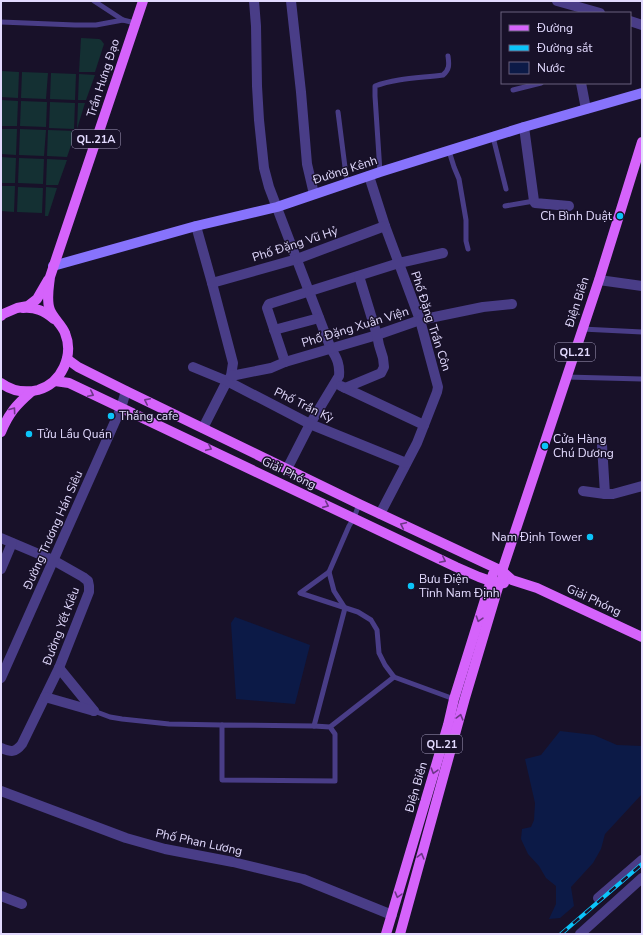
<svg xmlns="http://www.w3.org/2000/svg" width="643" height="935" viewBox="0 0 643 935" font-family="'Nunito Sans',sans-serif">
<rect width="100%" height="100%" fill="#181129"/>
<g fill="#143033">
<polygon points="81,38 99,39 101,40 104,44 95,72 79,72"/>
<polygon points="1,71 19,72 18,98 1,97"/>
<polygon points="22,72 48,73 46,99 21,98"/>
<polygon points="51,73 76,74 75,100 50,99"/>
<polygon points="79,74 95,75 86,100 78,100"/>
<polygon points="1,100 18,101 17,126 1,126"/>
<polygon points="21,101 47,102 46,127 20,126"/>
<polygon points="50,102 75,103 74,129 49,128"/>
<polygon points="78,103 85,103 77,129"/>
<polygon points="1,129 17,129 16,155 1,154"/>
<polygon points="20,129 46,130 44,156 19,155"/>
<polygon points="48,130 76,131 67,157 47,156"/>
<polygon points="1,157 16,158 15,183 1,183"/>
<polygon points="19,158 44,159 43,184 18,183"/>
<polygon points="47,159 67,160 58,185 46,185"/>
<polygon points="1,186 15,186 14,212 1,211"/>
<polygon points="18,187 43,188 42,213 17,212"/>
<polygon points="46,187 57,188 48,216 45,216"/>
</g>
<g fill="#0c1a47">
<polygon points="235,617 310,645 295,704 236,699 231,623"/>
<polygon points="560,731 594,735 617,745 642,746 642,794 605,834 601,849 593,863 571,887 574,906 560,918 549,919 556,904 556,886 546,878 539,866 528,854 521,839 522,829 531,827 534,820 535,803 525,759 541,755"/>
</g>
<g fill="none" stroke-linecap="round" stroke-linejoin="round">
<g stroke="#493d87" stroke-width="5">
<polyline points="94,1 123,20"/>
<polyline points="1,22 75,25 96,25 123,20 135,23"/>
<polyline points="513,90 541,83"/>
<polyline points="338,112 347,183"/>
<polyline points="493,137 506,189"/>
<polyline points="449,151 454,167 459,179 466,220 466,241 468,249"/>
<path d="M380 172 375 96V86C396 78 421 78 443 75 450 69 449 64 448 56"/>
<polyline points="505,206 534,201"/>
<polyline points="582,329 642,332"/>
<polyline points="566,377 642,379"/>
<polyline points="359,504 354,518 349,526 329,572 300,593 358,612 371,620 377,630 379,653 385,665 394,677 454,699"/>
<polyline points="94,711 110,717 122,719 169,724 222,725"/>
<polyline points="314,726 345,608 334,591 329,572"/>
<polyline points="330,727 335,734 335,781 222,780 222,725 314,726 330,727 394,677"/>
</g>
<g stroke="#493d87" stroke-width="10">
<path d="M254 1 256 26 257 86 259 120 264 168 269 187 331 349C337 358 340 365 339 376L310 424 287 469"/>
<polyline points="291,1 301,92 307,164 314,194"/>
<polyline points="557,1 600,13"/>
<polyline points="630,21 642,25"/>
<polyline points="581,83 586,109"/>
<polyline points="524,127 534,201 535,203 569,206"/>
<polyline points="369,176 385,226 420,320 438,387 437,392 417,443 380,514"/>
<polyline points="196,226 212,283 233,363 231,376 227,381 203,428"/>
<polyline points="599,280 642,286"/>
<polyline points="212,283 297,259 385,226"/>
<polyline points="274,330 319,318"/>
<polyline points="285,362 267,308 269,304 399,263 443,253"/>
<polyline points="193,367 227,381 310,424 406,463"/>
<polyline points="231,376 271,368 285,362 377,335 420,320 449,314 483,307 512,304"/>
<polyline points="341,386 424,425"/>
<polyline points="345,388 381,373 384,367 383,358 379,345 377,335 359,276"/>
<polyline points="602,445 605,494"/>
<polyline points="583,491 605,494 613,494 642,486"/>
<path d="M1 538 53 560 83 577 88 581 89 586V592L59 668 22 744C15 753 11 752 1 748"/>
<polyline points="1,569 12,543"/>
<polyline points="59,668 94,711"/>
<polyline points="1,678 121,408 126,391"/>
<polyline points="45,697 94,711"/>
<polyline points="1,791 126,838 165,849 233,862 303,879 392,915"/>
<polyline points="1,896 22,904"/>
<polyline points="598,898 642,860"/>
<polyline points="580,934 642,878"/>
</g>
<polyline stroke="#8773fc" stroke-width="10" points="53,266 196,226 277,207 380,172 524,127 642,93"/>
<g stroke="#d563fb" stroke-width="10">
<path d="M23 308C36 307 44 311 54 319"/>
<polyline points="1,316 3,314 17,308 28,306 37,299 48,280"/>
<polyline points="67,359 78,367 126,391 359,504 502,571 512,580 537,588 642,637"/>
<polyline points="55,381 69,383 456,567 479,577 499,584 504,583"/>
<path d="M1 383C12 391 25 393 38 390 62 383 74 355 65 333 62 325 53 318 50 310 46 300 49 287 50 277L143 1"/>
<path d="M1 432C9 413 16 405 31 392"/>
<polyline points="386,934 448,725 454,699 493,574"/>
<polyline points="400,934 465,698 499,584 503,577 502,571 599,280 642,142"/>
</g>
<g stroke="#0bc4f9" stroke-width="4">
<polyline id="rail" points="561,934 642,864"/>
</g>
<use href="#rail" stroke="#181129" stroke-width="2.5" stroke-dasharray="8" stroke-linecap="butt"/>
</g>
<defs><path id="oneway-chevron" d="M-2-3.5L2.5 0L-2 3.5" fill="none" stroke-width="1.6" stroke-linecap="round" stroke-linejoin="round"/></defs>
<g stroke="#6d3688">
<use href="#oneway-chevron" transform="translate(91 394) rotate(26)"/>
<use href="#oneway-chevron" transform="translate(147 401) rotate(-154)"/>
<use href="#oneway-chevron" transform="translate(13 410) rotate(-54)"/>
<use href="#oneway-chevron" transform="translate(209 448) rotate(25)"/>
<use href="#oneway-chevron" transform="translate(326 505) rotate(24)"/>
<use href="#oneway-chevron" transform="translate(403 525) rotate(-155)"/>
<use href="#oneway-chevron" transform="translate(443 560) rotate(26)"/>
<use href="#oneway-chevron" transform="translate(479 619) rotate(108)"/>
<use href="#oneway-chevron" transform="translate(460 717) rotate(-75)"/>
<use href="#oneway-chevron" transform="translate(434 771) rotate(106)"/>
<use href="#oneway-chevron" transform="translate(421 856) rotate(-75)"/>
<use href="#oneway-chevron" transform="translate(398 895) rotate(106)"/>
</g>
<g fill="#0bc4f9" stroke="#181129" stroke-width="1.5">
<circle cx="620" cy="216" r="4"/>
<circle cx="111" cy="416" r="4"/>
<circle cx="29" cy="434" r="4"/>
<circle cx="545" cy="446" r="4"/>
<circle cx="590" cy="537" r="4"/>
<circle cx="411" cy="586" r="4"/>
</g>
<g text-anchor="middle" stroke-width="3" stroke-linejoin="round" paint-order="stroke">
<g fill="#181129" stroke="#a59ebe" stroke-width="1">
<rect x="72" y="130" width="48" height="18" rx="3"/>
<rect x="555" y="343" width="40" height="18" rx="3"/>
<rect x="422" y="735" width="40" height="18" rx="3"/>
</g>
<g font-size="11" font-weight="bold" fill="#e2dafe">
<text x="96" y="143">QL.21A</text>
<text x="575" y="356">QL.21</text>
<text x="442" y="748">QL.21</text>
</g>
<g font-size="12" fill="#e2dafe" stroke="#181129">
<text transform="translate(103 78) rotate(-72)" y="4">Trần Hưng Đạo</text>
<text transform="translate(345 170) rotate(-18)" y="4">Đường Kênh</text>
<text transform="translate(295 244) rotate(-18)" y="4">Phố Đặng Vũ Hỷ</text>
<text transform="translate(577 302) rotate(-72)" y="4">Điện Biên</text>
<text transform="translate(431 321) rotate(72)" y="4">Phố Đặng Trần Côn</text>
<text transform="translate(355 327) rotate(-17)" y="4">Phố Đặng Xuân Viện</text>
<text transform="translate(304 405) rotate(26)" y="4">Phố Trần Kỳ</text>
<text transform="translate(289 473) rotate(26)" y="4">Giải Phóng</text>
<text transform="translate(53 530) rotate(-66)" y="4">Đường Trương Hán Siêu</text>
<text transform="translate(594 600) rotate(25)" y="4">Giải Phóng</text>
<text transform="translate(61 626) rotate(-69)" y="4">Đường Yết Kiêu</text>
<text transform="translate(416 787) rotate(-74)" y="4">Điện Biên</text>
<text transform="translate(199 842) rotate(12)" y="4">Phố Phan Lương</text>
</g>
<g font-size="12" fill="#e2dafe" stroke="#181129" text-anchor="start">
<text x="612" y="220" text-anchor="end">Ch Bình Duật</text>
<text x="119" y="420">Thắng cafe</text>
<text x="37" y="438">Tửu Lầu Quán</text>
<text x="553" y="443">Cửa Hàng<tspan x="553" dy="14">Chú Dương</tspan></text>
<text x="582" y="541" text-anchor="end">Nam Định Tower</text>
<text x="419" y="583">Bưu Điện<tspan x="419" dy="14">Tỉnh Nam Định</tspan></text>
</g>
</g>
<rect width="643" height="935" fill="none" stroke="#e2dafe" stroke-width="4"/>
<rect x="501" y="12" width="130" height="72" fill="#181129" stroke="#69617e"/>
<rect x="509" y="25" width="20" height="6" fill="#d563fb" stroke="#69617e"/>
<text x="537" y="32" font-size="12" fill="#e2dafe">Đường</text>
<rect x="509" y="45" width="20" height="6" fill="#0bc4f9" stroke="#69617e"/>
<text x="537" y="52" font-size="12" fill="#e2dafe">Đường sắt</text>
<rect x="509" y="62" width="20" height="12" fill="#0c1a47" stroke="#69617e"/>
<text x="537" y="72" font-size="12" fill="#e2dafe">Nước</text>
</svg>
